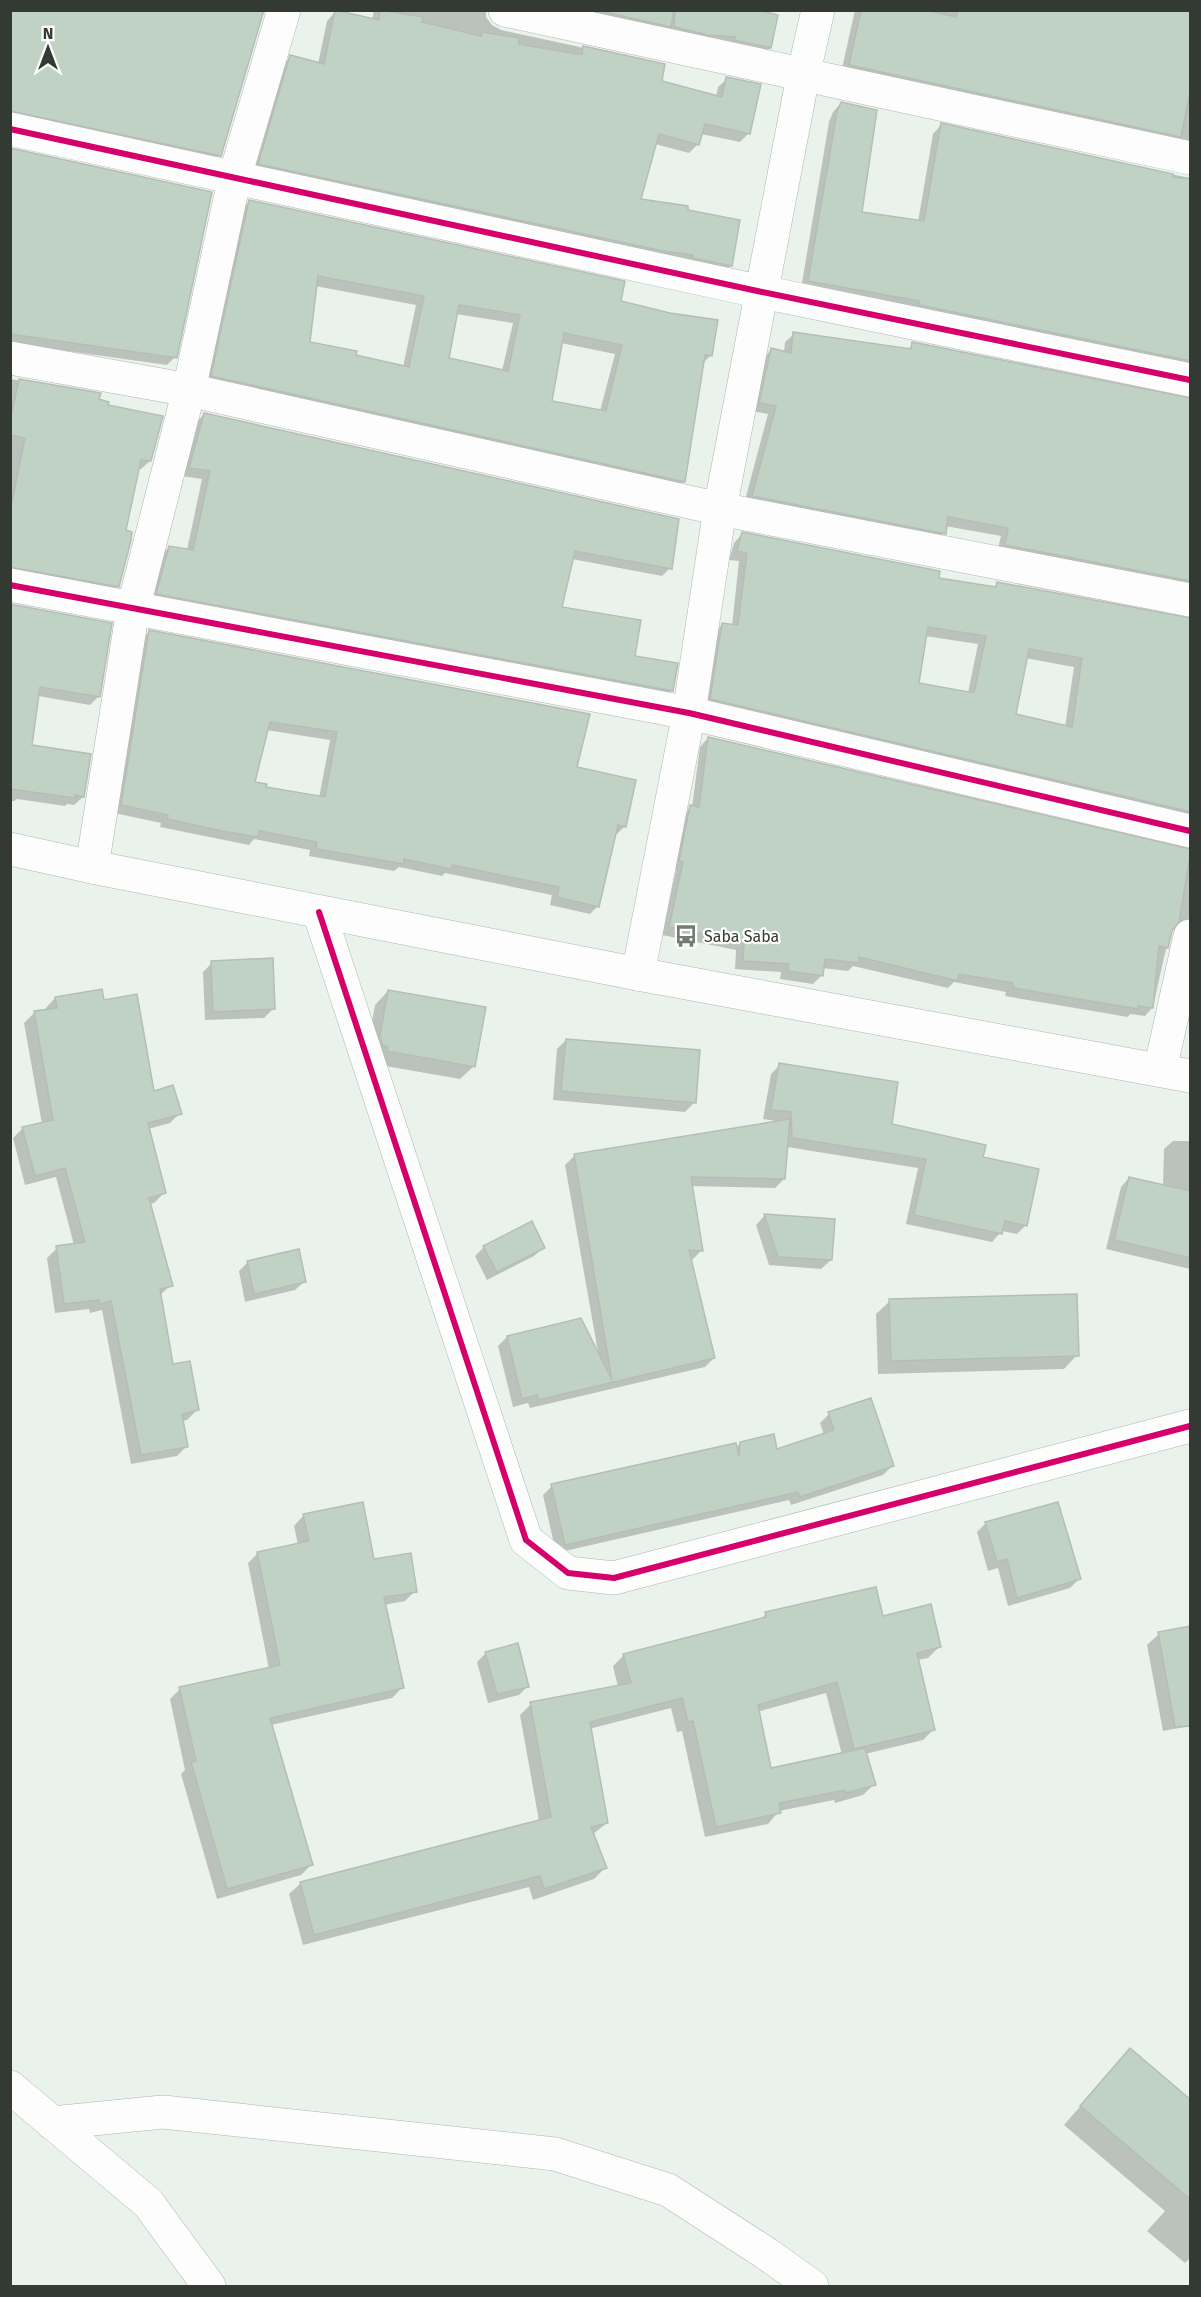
<svg xmlns="http://www.w3.org/2000/svg" width="1201" height="2297" viewBox="0 0 1201 2297" font-family="'Fira Sans',sans-serif">
<rect width="100%" height="100%" fill="#eaf3eb"/>
<g fill="#0003" fill-rule="evenodd">
<polygon points="10,10 220,155 212,163 10,120"/>
<polygon points="374,10 486,10 486,17 492,25 501,30 663,65 660,82 716,97 718,87 727,79 749,133 740,142 701,134 698,144 689,153 655,144 639,200 686,212 730,266 722,274 251,172 282,65 291,57 318,64 327,21 335,12 372,20"/>
<polygon points="550,10 767,10 770,48 761,56"/>
<polygon points="855,10 1190,10 1190,151 841,73"/>
<polygon points="841,103 860,213 918,222 933,134 941,125 1190,178 1190,373 801,289 829,122 833,112"/>
<polygon points="10,150 175,357 167,365 10,343"/>
<path d="M249 202 619 302 711 355 702 364 684 481 675 490 203 384 241 210ZM315 286 416 305 403 367 308 343ZM456 314 513 323 502 371 447 359ZM561 343 615 354 600 411 550 403Z"/>
<polygon points="794,334 907,350 913,344 1190,400 1190,593 997,553 1001,536 945,526 944,533 936,541 744,504 768,414 752,411 763,359 771,350 784,353 785,342"/>
<polygon points="10,379 99,394 97,401 106,406 150,461 141,469 137,469 125,532 118,586 109,594 10,576"/>
<polygon points="204,414 670,568 662,576 572,559 560,608 633,657 672,690 664,699 149,602 161,556 169,547 187,550 202,479 181,476 196,423"/>
<path d="M742 534 937 580 993 588 998 583 1190 620V824L702 707 713 634 722 625 732 626 739 561 729 560 734 543ZM925 636 978 644 968 693 917 685ZM1025 658 1074 667 1065 727 1014 715Z"/>
<polygon points="10,606 99,696 90,705 38,696 30,746 83,797 74,805 67,804 65,806 17,799 14,801 10,801"/>
<path d="M149 632 575 768 625 826 617 834 614 833 598 906 590 914 550 905 552 895 445 873 442 876 399 867 394 871 309 856 310 850 254 839 249 845 160 827 161 823 114 813 141 640ZM266 730 330 740 319 798 265 788 253 783Z"/>
<polygon points="708,738 1190,851 1190,929 1184,926 1175,926 1170,931 1153,1007 1145,1016 1130,1014 1128,1017 1005,996 1006,992 954,982 948,988 853,966 848,971 822,968 821,976 813,984 780,979 781,972 735,969 736,950 662,935 676,870 671,869 682,816 692,807 700,747"/>
<polygon points="212,963 274,1008 264,1018 205,1020 203,972"/>
<polygon points="388,991 474,1066 460,1079 374,1064 367,1050 375,1005"/>
<polygon points="55,998 102,1002 153,1093 180,1113 170,1123 148,1129 164,1193 154,1203 150,1204 171,1285 159,1296 172,1366 197,1410 187,1420 182,1421 187,1446 177,1456 131,1464 102,1310 90,1313 89,1309 55,1313 47,1258 57,1248 74,1245 56,1177 25,1185 13,1138 23,1128 42,1124 24,1023 34,1013 46,1011 46,1008"/>
<polygon points="566,1040 694,1103 685,1112 553,1100 557,1049"/>
<polygon points="780,1065 890,1126 982,1158 1026,1225 1017,1234 1002,1231 992,1242 906,1224 918,1168 787,1147 784,1179 775,1188 690,1186 701,1251 692,1260 690,1259 714,1358 705,1367 530,1408 528,1403 513,1407 498,1346 507,1337 598,1352 565,1165 574,1156 783,1122 763,1119 771,1074"/>
<polygon points="1173,1141 1190,1141 1190,1269 1106,1249 1121,1187 1129,1178 1163,1186 1164,1149"/>
<polygon points="764,1216 833,1221 831,1260 821,1269 769,1265 756,1225"/>
<polygon points="484,1247 544,1247 534,1256 487,1280 475,1256"/>
<polygon points="248,1262 305,1281 295,1290 245,1302 239,1271"/>
<polygon points="890,1301 1077,1355 1064,1369 878,1374 876,1314"/>
<polygon points="829,1414 892,1466 883,1475 791,1505 789,1500 556,1553 543,1495 552,1486 735,1448 741,1443 776,1451 824,1435 820,1423"/>
<polygon points="304,1515 373,1560 415,1591 405,1601 384,1605 402,1688 392,1698 271,1725 311,1865 301,1875 217,1899 181,1774 185,1770 170,1699 180,1689 269,1669 248,1563 258,1553 298,1545 294,1526"/>
<polygon points="986,1523 1079,1579 1070,1588 1008,1606 998,1568 988,1571 977,1532"/>
<path d="M766 1614 882 1618 939 1647 928 1658 918 1660 934 1729 923 1740 865 1754 874 1784 863 1795 835 1803 834 1800 779 1811 768 1824 705 1837 682 1731 677 1732 671 1708 589 1729 607 1823 592 1835 605 1868 594 1879 533 1900 529 1887 303 1945 289 1894 301 1883 539 1821 520 1715 531 1704 618 1687 613 1666 624 1655 759 1621ZM826 1693 842 1755 770 1769 757 1712Z"/>
<polygon points="1159,1634 1190,1726 1163,1731 1147,1645"/>
<polygon points="486,1653 528,1686 519,1695 488,1703 477,1662"/>
<polygon points="1130,2050 1190,2102 1190,2258 1185,2263 1147,2231 1165,2211 1064,2125"/>
</g>
<g fill="#c0d2c3" stroke="#b6bdb7" stroke-width="1.5" fill-rule="evenodd">
<polygon points="10,10 264,10 221,156 10,111"/>
<polygon points="335,10 379,20 380,10 423,17 422,22 481,36 482,32 519,38 519,44 577,54 582,54 583,46 665,64 662,81 722,97 726,77 761,84 750,134 705,124 699,145 659,134 641,199 688,206 688,210 740,220 732,266 693,258 693,255 663,251 258,164 290,55 324,64"/>
<polygon points="596,10 674,10 671,27"/>
<polygon points="675,10 758,10 778,15 771,48 734,40 735,37 708,35 674,27"/>
<polygon points="861,10 926,10 956,17 958,10 1191,10 1191,87 1181,137 849,65"/>
<polygon points="841,102 877,110 862,212 924,221 941,123 1173,174 1173,177 1191,179 1191,361 919,305 919,301 808,281 837,112"/>
<polygon points="10,148 212,192 177,358 10,334"/>
<path d="M249 200 625 281 621 301 670 313 718 320 712 356 705 355 685 482 211 376ZM318 276 424 296 409 367 356 355 357 351 310 342ZM459 305 520 315 508 371 449 358ZM564 333 622 345 606 411 552 401Z"/>
<polygon points="793,332 911,349 912,342 1191,398 1191,581 1005,545 1008,528 948,517 946,534 752,496 776,406 759,403 771,348 791,353"/>
<polygon points="19,379 101,393 99,399 109,402 108,405 163,416 151,461 141,460 126,530 132,532 131,540 119,587 10,567 10,511 25,438 10,435 10,421"/>
<polygon points="204,413 679,519 672,569 575,551 562,607 641,620 635,656 678,663 673,691 156,594 169,546 193,550 210,471 189,468"/>
<path d="M742 532 940 571 939 578 996 587 997 582 1191 618V812L710 699 722 623 738 625 747 553 737 551ZM928 627 986 636 974 693 919 683ZM1029 649 1082 658 1072 727 1016 714Z"/>
<polygon points="10,604 112,623 100,697 40,687 32,745 91,754 84,797 75,795 75,798 10,789"/>
<path d="M149 630 590 714 577 767 636 780 626 827 618 825 599 907 557 897 559 887 452 865 451 869 404 859V864L316 849 317 842 259 831 258 837 222 831 167 819 168 815 121 805ZM270 722 337 732 325 797 266 787 267 784 255 782Z"/>
<polygon points="708,737 1191,849 1179,922 1172,931 1168,948 1159,946 1153,1008 1138,1006 1138,1009 1013,988 1013,983 959,974 958,981 859,957 859,963 825,959 823,976 788,971 789,964 743,961 744,942 669,927 683,862 679,861 690,805 699,807"/>
<polygon points="273,958 275,1009 213,1012 211,961"/>
<polygon points="102,989 104,1000 137,994 154,1091 173,1085 182,1114 148,1123 166,1193 149,1198 173,1286 160,1289 173,1364 190,1361 199,1410 182,1414 188,1447 141,1455 111,1301 100,1304 99,1300 64,1304 56,1246 85,1242 65,1168 35,1176 22,1127 53,1120 34,1011 57,1008 55,997"/>
<polygon points="388,990 486,1007 475,1067 387,1051 388,1047 383,1046 380,1036"/>
<polygon points="566,1039 700,1050 696,1103 561,1091"/>
<polygon points="779,1063 898,1082 892,1124 986,1145 983,1157 1039,1169 1027,1226 1005,1221 1002,1234 914,1215 926,1159 792,1138 791,1112 771,1110"/>
<polygon points="790,1119 785,1179 691,1177 703,1251 689,1250 715,1358 538,1400 537,1395 522,1399 507,1336 581,1318 612,1380 574,1154"/>
<polygon points="1129,1177 1191,1191 1191,1258 1114,1240"/>
<polygon points="764,1214 835,1219 832,1260 778,1257"/>
<polygon points="532,1221 545,1248 497,1272 483,1246"/>
<polygon points="299,1249 306,1282 254,1294 247,1261"/>
<polygon points="1077,1294 1079,1356 891,1361 889,1299"/>
<polygon points="871,1398 894,1466 800,1497 798,1492 565,1545 551,1484 736,1443 739,1456 740,1442 774,1434 777,1449 834,1430 828,1412"/>
<polygon points="363,1502 374,1559 411,1553 417,1592 384,1597 404,1688 270,1718 313,1865 227,1889 191,1762 196,1761 179,1687 280,1665 257,1552 309,1541 303,1514"/>
<polygon points="1058,1502 1081,1579 1017,1598 1007,1559 997,1562 985,1522"/>
<polygon points="876,1587 883,1616 931,1604 941,1647 917,1653 935,1730 854,1749 837,1682 758,1705 771,1768 865,1748 876,1785 846,1793 845,1790 779,1803 781,1813 716,1827 693,1721 688,1722 682,1698 590,1722 608,1823 591,1827 607,1868 544,1889 540,1876 314,1935 300,1882 551,1817 530,1702 631,1683 623,1654 766,1617 765,1612"/>
<polygon points="1191,1626 1191,1726 1175,1727 1158,1632"/>
<polygon points="518,1643 529,1687 497,1694 485,1652"/>
<polygon points="1130,2048 1191,2100 1191,2200 1080,2106"/>
</g>
<g fill="none" stroke-linecap="round" stroke-linejoin="round">
<g stroke="#afb6b0" stroke-width="34">
<g id="street">
<polyline points="505,10 1190,158"/>
<polyline points="10,129 762,292 1190,380"/>
<polyline points="10,358 189,390 720,509 1190,600"/>
<polyline points="10,585 689,713 1190,831"/>
<polyline points="10,849 92,867 638,974 1190,1076"/>
<polyline points="92,867 133,609 189,390 235,176 284,10"/>
<polyline points="319,912 526,1540 568,1573 614,1578 1190,1426"/>
<polyline points="638,974 689,713 720,509 803,76 818,10"/>
<polyline points="1160,1070 1190,936"/>
<polyline points="10,2087 148,2203 209,2286"/>
<polyline points="52,2123 163,2112 555,2154 668,2190 767,2254 812,2286"/>
</g>
</g>
<use href="#street" stroke="#fcfdfc" stroke-width="33"/>
<g stroke="#fff" stroke-width="10">
<g id="cycleway">
<polyline points="10,129 762,292 1190,380"/>
<polyline points="10,585 689,713 1190,831"/>
<polyline points="319,912 526,1540 568,1573 614,1578 1190,1426"/>
</g>
</g>
<use href="#cycleway" stroke="#d6006c" stroke-width="6"/>
</g>
<defs>
<g id="bus-bare" transform="scale(1.8)"><path d="M-5-6H5V4H4V6H2V4H-2V6H-4V4H-5ZM-3.5-4V0h7V-4ZM-3.5 1.2v1.5H-2V1.2ZM2 1.2v1.5H3.5V1.2Z" fill="#737b74" stroke="#fff" stroke-width="2.5" paint-order="stroke"/></g>
</defs>
<g fill-rule="evenodd">
<use href="#bus-bare" x="686" y="936"/>
</g>
<g text-anchor="middle" stroke-width="4.5" stroke-linejoin="round" paint-order="stroke">
<g font-size="16" fill="#333a34" stroke="#fff" text-anchor="start">
<text x="704" y="942">Saba Saba</text>
</g>
</g>
<rect width="1201" height="2297" fill="none" stroke="#333a34" stroke-width="24"/>
<g transform="translate(48 48)" stroke="#ffffff" stroke-width="4.5" paint-order="stroke">
<path d="M0-4.5L10 22L0 15L-10 22Z" fill="#333a34"/>
<text y="-9" font-size="16" font-weight="bold" text-anchor="middle" fill="#333a34">N</text>
</g>
</svg>
